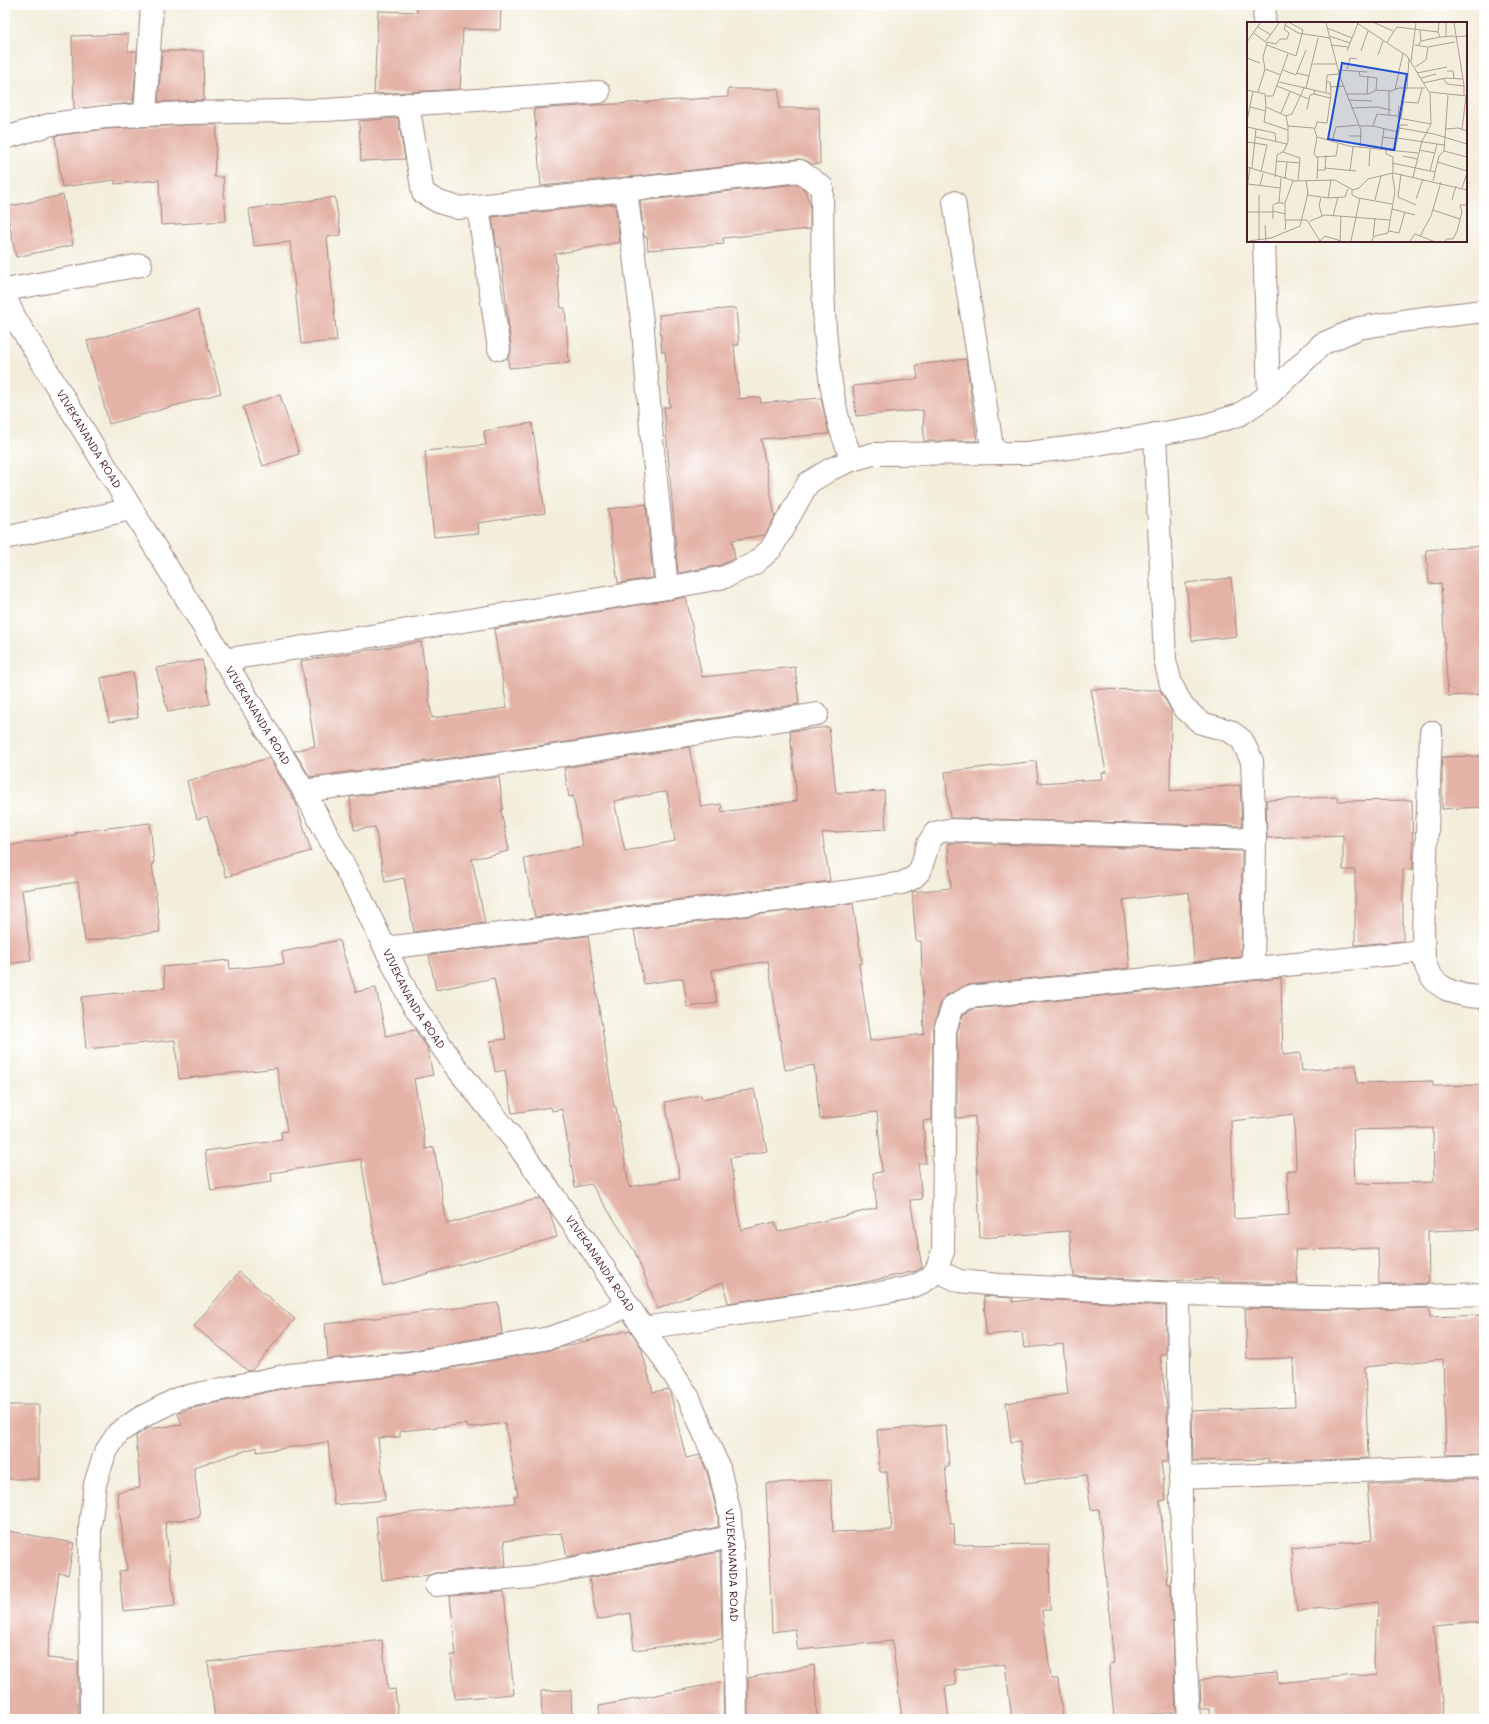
<svg xmlns="http://www.w3.org/2000/svg" width="1489" height="1724" viewBox="0 0 1489 1724" font-family="Mali,sans-serif">
<rect width="100%" height="100%" fill="#fff"/>
<filter id="ink" filterUnits="userSpaceOnUse"><feTurbulence type="fractalNoise" baseFrequency=".025" numOctaves="2"/><feDisplacementMap in="SourceGraphic" scale="8" xChannelSelector="R" yChannelSelector="G"/><feConvolveMatrix kernelMatrix="1 2 1 2 8 2 1 2 1" color-interpolation-filters="sRGB"/></filter>
<filter id="wash" filterUnits="userSpaceOnUse"><feTurbulence type="fractalNoise" baseFrequency=".012" numOctaves="4" result="noise"/><feDisplacementMap in="SourceGraphic" scale="16" xChannelSelector="R" yChannelSelector="G"/><feGaussianBlur stdDeviation="0.9" result="paint"/><feColorMatrix in="noise" values="0 0 0 0 0 0 0 0 0 0 0 0 0 0 0 0 0 1.4 0 .05"/><feComposite in="paint" operator="in"/></filter>
<g filter="url(#wash)">
<rect width="100%" height="100%" fill="#f3eedb"/>
<g id="blocks">
<g fill="#e4b2a6" fill-rule="evenodd">
<polygon points="417,5 501,5 500,30 463,29 460,89 374,94 378,11 417,12"/>
<polygon points="128,34 128,51 137,51 133,103 74,109 72,36"/>
<polygon points="162,51 203,51 204,100 158,102"/>
<polygon points="728,89 779,89 779,108 819,108 820,164 812,164 807,161 799,159 541,186 534,109 728,97"/>
<polygon points="398,118 405,159 361,161 359,121"/>
<polygon points="185,125 217,125 214,177 223,177 226,221 161,225 159,180 115,184 115,180 62,187 55,136 106,129"/>
<polygon points="797,184 805,190 810,204 810,229 723,238 724,244 648,250 647,237 644,237 640,201"/>
<polygon points="63,195 73,245 16,257 6,207"/>
<polygon points="335,197 341,235 327,237 337,341 301,344 290,242 254,246 249,209"/>
<polygon points="615,204 620,242 555,254 561,308 565,308 569,363 509,368 508,358 511,353 511,347 500,247 497,247 492,217"/>
<polygon points="736,308 739,345 734,345 739,399 760,397 761,403 821,398 829,434 761,439 775,517 765,535 732,540 735,558 721,565 678,573 664,407 670,407 665,351 662,352 659,315"/>
<polygon points="198,310 221,393 109,424 87,341"/>
<polygon points="966,359 977,441 924,441 923,410 856,416 853,386 918,379 916,365"/>
<polygon points="280,395 299,454 263,466 243,407"/>
<polygon points="532,423 545,513 478,523 479,533 434,537 425,451 486,445 484,431"/>
<polygon points="646,504 653,578 618,583 608,509"/>
<polygon points="1484,546 1484,694 1448,696 1441,583 1429,584 1426,550"/>
<polygon points="1231,578 1237,636 1192,641 1186,583"/>
<polygon points="686,597 702,677 795,667 799,704 568,742 310,777 294,751 315,746 301,661 421,642 432,718 507,708 494,629"/>
<polygon points="202,660 210,704 168,712 156,668"/>
<polygon points="133,672 138,717 109,722 101,678"/>
<polygon points="1091,689 1160,690 1171,710 1170,791 1240,785 1242,826 950,818 945,772 1036,761 1038,783 1103,779 1102,773 1106,772"/>
<path d="M829 727 836 793 884 791 886 829 822 833 830 881 535 917 524 858 583 846 573 796 569 797 564 768 689 747 701 807 721 804 722 812 797 801 790 731ZM663 792H667L675 841 625 851 614 801Z"/>
<polygon points="1484,756 1484,807 1442,809 1442,757"/>
<polygon points="269,758 296,803 311,851 226,877 207,816 197,819 187,781"/>
<polygon points="499,777 503,809 501,810 509,851 472,859 485,923 414,932 404,878 385,882 375,827 354,830 350,797"/>
<polygon points="1338,797 1338,801 1412,800 1413,869 1403,869 1403,941 1355,945 1355,870 1343,870 1343,835 1267,838 1266,800"/>
<polygon points="150,823 154,863 152,863 160,932 85,941 78,882 22,890 31,961 5,964 5,846 76,835 75,832"/>
<polygon points="948,843 1242,851 1241,957 1194,962 1189,892 1123,900 1130,968 968,985 947,995 941,1002 933,1030 932,1120 923,1121 926,1163 918,1163 922,1199 910,1200 922,1267 916,1271 857,1284 728,1303 723,1282 658,1309 635,1252 591,1184 575,1187 562,1109 552,1111 551,1107 512,1113 505,1070 495,1072 490,1041 506,1039 494,978 436,990 429,955 588,936 614,1107 616,1107 629,1187 680,1178 665,1102 701,1095 702,1099 754,1089 767,1151 730,1158 741,1230 775,1222 778,1232 877,1208 873,1173 882,1172 877,1112 820,1119 814,1065 785,1070 768,961 712,970 717,1003 687,1007 683,978 644,984 634,930 853,903 862,963 859,964 870,1041 924,1034 921,941 916,941 912,892 951,888"/>
<polygon points="339,940 356,992 376,988 386,1036 415,1030 427,1047 433,1075 414,1079 426,1149 434,1147 447,1224 540,1198 550,1212 557,1237 383,1286 361,1159 271,1173 272,1182 211,1191 205,1151 282,1140 281,1132 287,1131 277,1068 179,1079 175,1040 86,1049 81,997 165,988 163,967 229,960 230,969 284,964 282,952"/>
<path d="M1281 978 1283 1055 1300 1053 1302 1071 1356 1065 1357 1083 1433 1081V1086L1484 1085V1229L1428 1231 1429 1283 1379 1285 1378 1248 1295 1250 1298 1284 1220 1282 1219 1278 1169 1281 1074 1276 1069 1231 980 1238 975 1116 957 1118V1032L963 1015 973 1009ZM1294 1114 1296 1170H1287L1289 1215 1234 1219 1231 1121ZM1433 1128 1434 1182 1355 1184 1353 1130Z"/>
<polygon points="239,1272 295,1319 252,1370 248,1371 194,1326"/>
<polygon points="984,1296 1013,1298 1013,1302 1036,1299 1166,1306 1166,1354 1160,1355 1167,1407 1168,1462 1161,1462 1166,1500 1160,1501 1168,1584 1171,1584 1176,1712 1114,1718 1109,1664 1114,1663 1099,1509 1091,1510 1086,1475 1025,1483 1020,1441 1011,1442 1006,1403 1068,1394 1063,1344 1024,1348 1022,1332 986,1335"/>
<polygon points="498,1303 502,1334 408,1351 328,1359 325,1324"/>
<polygon points="1245,1308 1360,1310 1429,1308 1430,1317 1484,1315 1484,1454 1446,1455 1443,1359 1365,1367 1368,1458 1268,1462 1268,1459 1193,1461 1192,1411 1295,1407 1293,1358 1247,1359"/>
<polygon points="630,1330 641,1347 653,1392 668,1389 670,1392 686,1458 700,1455 707,1472 718,1516 718,1527 567,1557 562,1533 504,1541 506,1566 435,1573 429,1575 382,1580 376,1516 515,1503 514,1496 518,1496 505,1423 468,1428 467,1424 400,1431 400,1437 378,1438 385,1500 334,1505 328,1442 257,1452 257,1447 194,1467 200,1517 165,1522 175,1606 123,1611 119,1571 127,1570 117,1492 140,1488 136,1436 146,1429 182,1425 178,1413 189,1409 291,1387 412,1375 551,1350"/>
<rect x="5" y="1405" width="34" height="74"/>
<polygon points="946,1425 949,1467 945,1467 951,1524 954,1524 955,1545 1049,1544 1050,1610 1042,1610 1051,1679 1058,1679 1063,1719 1012,1719 1005,1664 954,1670 956,1685 945,1687 949,1719 902,1719 892,1641 798,1650 795,1629 772,1632 766,1483 831,1480 833,1532 892,1530 887,1472 880,1472 877,1430"/>
<polygon points="1484,1479 1484,1621 1434,1625 1444,1719 1211,1719 1210,1709 1201,1709 1200,1680 1277,1673 1278,1683 1376,1673 1375,1660 1377,1602 1297,1611 1291,1548 1372,1540 1367,1484"/>
<polygon points="8,1531 74,1543 68,1575 59,1573 47,1658 78,1661 78,1719 5,1719 5,1546"/>
<polygon points="720,1552 722,1639 634,1650 630,1613 597,1620 589,1578"/>
<polygon points="504,1592 514,1694 455,1699 451,1655 456,1655 450,1596"/>
<polygon points="382,1640 388,1690 395,1689 398,1719 215,1719 208,1662"/>
<polygon points="814,1665 817,1719 748,1719 748,1678"/>
<polygon points="723,1682 724,1719 600,1719 599,1706"/>
<polygon points="571,1690 572,1719 542,1719 541,1691"/>
</g>
</g>
</g>
<g filter="url(#ink)">
<use href="#blocks" fill-opacity="0" stroke="#9e8683" stroke-width="1"/>
<g fill="none" stroke-linecap="round" stroke-linejoin="round">
<g stroke="#9e8683" stroke-width="24">
<g id="minor">
<polyline points="1264,23 1265,5"/>
<path d="M408 104 423 193 439 202 458 208 800 171 822 187C823 265 820 346 839 423 842 435 848 448 852 460"/>
<polyline points="145,115 152,5"/>
<polyline points="5,138 52,124 105,117 185,113 326,110 599,92"/>
<polyline points="626,189 643,330 652,440 667,588"/>
<polyline points="954,202 993,453"/>
<polyline points="478,206 499,349"/>
<polyline points="1264,241 1269,395"/>
<polyline points="5,290 141,265"/>
<path id="s1" d="M5 297 15 318 304 791 358 892 411 1001 455 1066 514 1140 592 1250 689 1398 719 1468 730 1514 733 1565 736 1719"/>
<polyline points="1155,434 1165,660 1171,684 1183,707 1201,723 1230,731 1242,740 1252,761 1255,839 1253,968"/>
<polyline points="5,538 131,509"/>
<polyline points="223,660 667,588 725,577 755,563 771,549 808,483 831,469 852,460 873,454 1027,453 1092,445 1199,427 1239,415 1269,395 1322,344 1359,328 1408,320 1484,311"/>
<path d="M1431 732 1423 931C1424 941 1422 952 1425 962 1431 989 1459 997 1484 997"/>
<polyline points="304,791 570,754 817,714"/>
<polyline points="385,948 844,892 902,883 913,878 920,871 928,844 935,833 948,830 1255,839"/>
<polyline points="936,1270 959,1281 999,1285 1178,1294 1360,1298 1484,1294"/>
<path d="M1178 1294C1180 1436 1181 1578 1189 1719"/>
<path d="M643 1328 874 1294C893 1290 925 1289 936 1270 939 1264 940 1258 943 1252L945 1030 953 1006 969 997 1424 951"/>
<polyline points="1180,1478 1484,1466"/>
<polyline points="436,1585 530,1577 731,1537"/>
<polyline points="91,1719 90,1527 95,1484 105,1453 118,1433 140,1418 179,1398 289,1375 410,1363 549,1338 583,1327 628,1305"/>
</g>
</g>
<use href="#minor" stroke="#fff" stroke-width="22"/>
</g>
</g>
<g text-anchor="middle" stroke-width="3" stroke-linejoin="round" paint-order="stroke">
<g font-size="11" fill="#4a1f2b" stroke="#fff">
<text dy="4" stroke="none"><textPath href="#s1" startOffset="165">VIVEKANANDA ROAD</textPath></text>
<text dy="4" stroke="none"><textPath href="#s1" startOffset="489">VIVEKANANDA ROAD</textPath></text>
<text dy="4" stroke="none"><textPath href="#s1" startOffset="813">VIVEKANANDA ROAD</textPath></text>
<text dy="4" stroke="none"><textPath href="#s1" startOffset="1137">VIVEKANANDA ROAD</textPath></text>
<text dy="4" stroke="none"><textPath href="#s1" startOffset="1473">VIVEKANANDA ROAD</textPath></text>
</g>
</g>
<g transform="translate(1247 22)">
<rect width="220" height="220" fill="#f3eedb"/>
<path fill="none" stroke="#af9b95" stroke-width="1" d="M79 1 93 55 114 108 113 126M110 1 160 34 182 70 220 74M128 1 146 9M207 1 217 63V74M38 3 51 11 83 16M11 5 24 13M80 6 105 16M173 8 174 20M191 10 193 15 207 14M7 11 20 21 16 35 18 47 11 70M82 14 103 21M199 15V1M207 15 220 14M19 19 32 1M0 20 13 1M20 20 29 22 33 17H40L42 11 37 7 39 1M140 20 150 5 191 10 192 1M20 23 49 34 56 8 43 1M84 23 101 25M168 23 180 25M171 24 174 19 193 15M100 29 111 1M114 29 121 9M131 33 136 19M0 36 13 41M164 39 169 1M66 42H89M168 45 179 38 181 25 208 20M18 47 34 53M100 47 103 36 110 37M36 48 49 53 59 28M91 48 120 50M112 49 113 54 130 56 129 68M200 49H206L207 56M50 51 62 54M170 51 200 45M174 56 189 52M196 56 200 62 217 64M32 60 84 72 80 101 70 100 68 107M80 60H83L84 71M176 61 199 56 216 57M30 64 62 77M83 65 97 64M59 66 71 16M0 68 18 72 19 85 39 94 41 104 67 106 70 115M148 68 156 31M142 69V93M79 70 80 53 92 52M67 72 83 76M99 72H122L129 68 144 69 152 66H178M120 72 121 54M201 73 197 129 220 135M19 74H26L41 32M102 78 125 79M157 80 171 81 175 67M152 84 151 96 184 102M3 85 19 89M19 85 17 100 41 108M104 86 130 85 144 88M60 87 63 73 67 72 68 68M34 91 43 70M39 94 45 92 57 66M154 97 158 70 160 66 162 37M0 99 6 69M113 104H126L130 92 150 94M126 104 151 110M0 105 28 111 29 119M152 106 187 112 220 122M199 107 211 106 220 109M215 108 219 74M102 114H115M9 115 40 122M135 115 150 117M150 116 197 123M0 120 20 123 14 150M85 120 89 105 112 103M134 128 137 107M139 128V132L146 135V151M172 128 188 131M148 129 153 103H161M36 130 53 136 51 159M156 134 170 137M70 135 89 134 91 122M29 139 53 141M190 140 220 149M145 141 188 150M122 144 123 127M0 145 48 159 88 158 106 168 112 166 121 157 146 151 220 168M5 146 9 107M78 146 109 149M71 148H78L79 133M103 149 106 125M183 149 190 122M154 152 151 175 169 183M28 155 30 133 37 129 41 120V104M166 155 175 119 184 102 183 71M38 157 40 140M70 157 71 137 67 132 70 115 102 124 171 131M186 159 192 134 197 129M1 162 33 166M13 164 16 151M0 166 3 146M215 166 220 151M105 168V173L111 176 145 182M60 173 81 176 84 158M74 176 72 183 75 194M81 176 98 175 101 167M169 177 176 157M128 178 134 154M205 178 209 164M31 181H38L46 159M38 182V199M145 187 168 193M186 188 213 197M26 189 38 192M0 190H26M86 194 91 175M26 197V183L32 180 34 156M63 199 78 193 143 198M18 203 19 219M38 208 39 198H60L73 219M142 209 152 211 158 190M173 214 184 194 194 160M126 215 128 196M12 218V173M2 219 24 216 53 204 61 171 59 159M73 219 78 214 94 219M93 219 94 194M104 219 113 176M124 219 128 214 141 211 148 169 145 151M163 219 168 212 186 219M198 219 200 217H206L210 209 215 190 213 183H220"/>
<path fill="#1d4ed8" fill-opacity="0.15" stroke="#1d4ed8" stroke-width="2" d="M95 41 160 52 147 128 81 117Z"/>
<rect width="220" height="220" fill="none" stroke="#4a1f2b" stroke-width="2"/>
</g>
<rect width="1489" height="1724" fill="none" stroke="#fff" stroke-width="20"/>
</svg>
